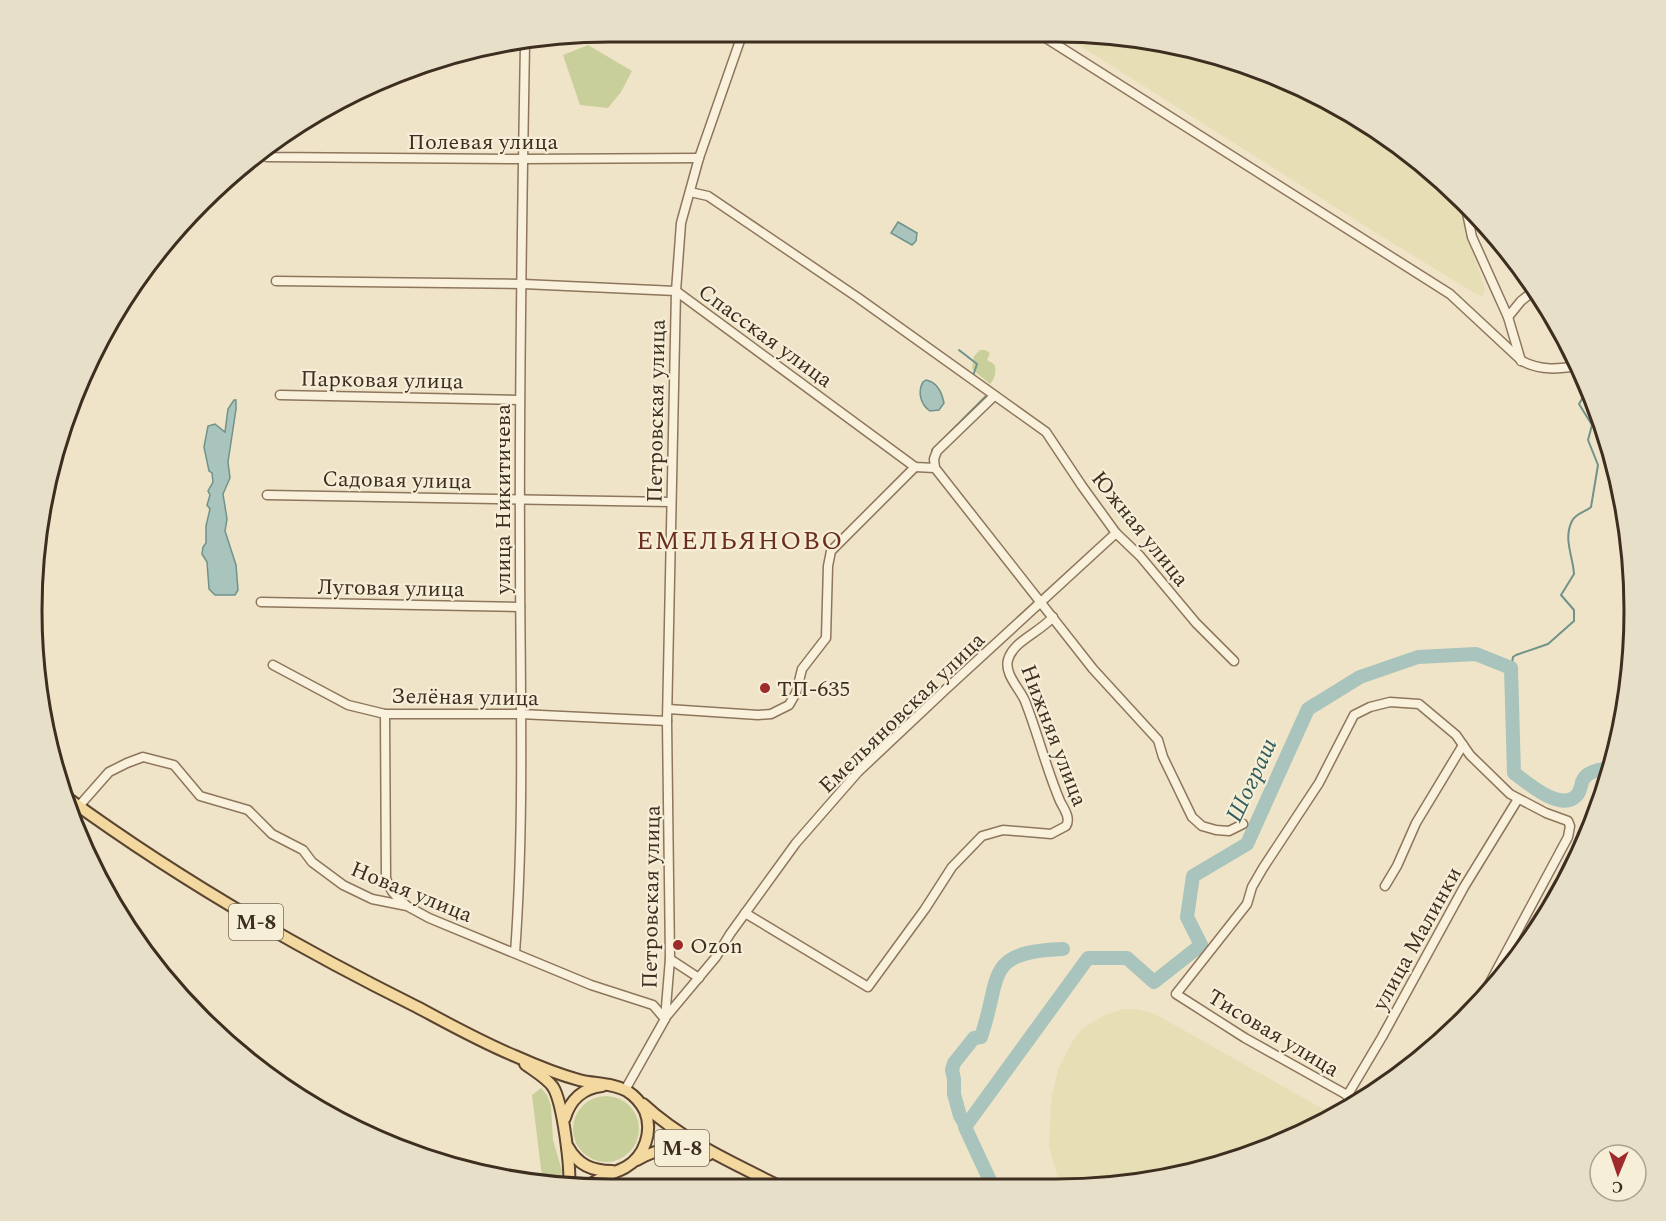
<svg xmlns="http://www.w3.org/2000/svg" width="1666" height="1221" viewBox="0 0 1666 1221" font-family="Spectral,serif">
<rect width="100%" height="100%" fill="#f0e4c8"/>
<g fill="#e6deb5">
<polygon points="1060,33 1093,33 1205,51 1377,129 1460,207 1466,231 1485,289 1483,296 1476,294 1381,236"/>
<polygon points="1123,1009 1136,1009 1155,1014 1332,1114 1277,1145 1131,1184 1060,1185 1049,1147 1051,1101 1058,1069 1071,1043 1083,1028 1105,1015"/>
</g>
<g fill="#c9cf9b">
<polygon points="588,45 632,71 621,92 608,108 580,105 563,55"/>
<path d="M980 350H985L990 353 987 360 994 364C997 371 995 379 990 384L972 369 974 356Z"/>
<polygon points="541,1088 547,1095 551,1106 553,1140 562,1171 560,1186 543,1183 542,1177 532,1095"/>
<circle cx="606" cy="1129" r="33"/>
</g>
<g fill="#a9c4bc" stroke="#6f938a" stroke-width="1.5">
<polygon points="898,222 917,233 916,241 912,245 891,233"/>
<path d="M926 380C937 382 942 393 944 403L939 410 930 411C921 405 917 392 923 382Z"/>
<polygon points="234,400 236,400 236,409 228,462 230,478 223,494 227,519 225,531 236,565 238,590 235,595 215,595 209,589 207,562 202,554 203,547 206,543 206,526 210,509 207,505 210,495 208,491 213,482 212,473 209,471 204,447 208,426 215,424 225,432 228,409"/>
</g>
<g fill="none" stroke-linecap="round" stroke-linejoin="round">
<g stroke="#6f938a" stroke-width="2">
<polyline points="959,350 977,364 973,376"/>
<polyline points="932,450 986,396"/>
<path d="M1511 668 1513 657 1516 655 1548 644 1574 621V610L1561 595 1574 574C1573 556 1563 539 1572 521 1576 513 1586 512 1591 507L1598 465 1588 440 1592 425 1579 404 1588 389"/>
</g>
<g stroke="#a9c4bc" stroke-width="14">
<path d="M966 1126 960 1116 954 1094V1079L952 1070 954 1063 974 1038 981 1037C1002 976 983 952 1063 949"/>
<path d="M992 1185 965 1127 1088 958H1127L1154 982 1201 945 1187 917 1193 876 1247 844 1308 709 1360 677 1418 657 1476 654 1511 668 1514 773C1528 783 1561 813 1577 795 1580 792 1581 786 1582 782 1586 771 1600 770 1611 767"/>
</g>
<g stroke="#8d765c" stroke-width="11">
<g id="minor">
<path d="M1038 33 1450 294 1522 361C1541 371 1558 369 1579 366"/>
<polyline points="267,148 267,157 523,159 699,158"/>
<polyline points="690,192 708,196 857,297 1046,432 1082,486 1116,533 1140,556 1196,623 1234,661"/>
<polyline points="1467,213 1472,237 1508,317 1521,361"/>
<polyline points="276,281 523,284 676,291 915,467 935,468 1093,669 1158,740 1163,757 1192,817 1202,826 1216,830 1229,831 1243,824"/>
<polyline points="1508,317 1521,301 1535,290"/>
<polyline points="280,395 520,400"/>
<polyline points="935,468 934,459 937,451 994,396"/>
<polyline points="267,495 671,502"/>
<polyline points="261,602 520,607"/>
<polyline points="273,665 348,705 385,714 520,714 667,721"/>
<polyline points="668,709 758,715 771,714 789,705 796,693 802,669 826,638 828,566 831,551 915,467"/>
<path d="M385 714 386 878C389 890 395 897 405 904"/>
<polyline points="79,806 109,772 127,763 143,757 174,765 200,796 248,810 272,834 303,850 312,862 343,885 372,899 407,906 429,918 591,985 653,1005 665,1019"/>
<polyline points="1385,886 1397,866 1416,823 1463,745"/>
<path d="M745 913 868 987 925 909 952 867 982 836 1003 830 1051 834 1066 826C1071 818 1064 809 1060 801 1046 768 1038 734 1025 701 1020 689 1004 674 1008 660 1013 641 1039 633 1053 617"/>
<path d="M515 953C525 818 520 682 520 547 519 379 522 212 525 44H516"/>
<polyline points="670,959 699,978"/>
<polyline points="665,1018 716,957 730,934 796,843 858,772 945,690 1116,533"/>
<polyline points="625,1090 665,1019 670,959 667,721 676,291 681,223 699,158 743,32"/>
<polyline points="1347,1096 1382,1037 1464,887 1518,799"/>
<polyline points="1356,1100 1245,1038 1176,994 1247,904 1252,887 1263,868 1319,783 1354,715 1370,707 1390,702 1419,704 1456,735 1470,755 1510,794 1546,813 1568,821 1570,826 1568,837 1479,1003"/>
</g>
</g>
<g stroke="#5b4430" stroke-width="14">
<g id="major">
<path d="M66 797C177 878 294 946 417 1007 449 1024 481 1042 515 1056 535 1065 557 1074 579 1080 594 1084 613 1083 627 1091 635 1096 641 1103 645 1111 653 1131 645 1156 626 1167 613 1174 598 1177 586 1188"/>
<path d="M525 1064C534 1071 547 1078 553 1087 563 1103 571 1169 569 1188"/>
<path d="M643 1104C683 1141 733 1163 781 1187"/>
<path d="M565 1118C570 1100 583 1088 602 1086"/>
<path d="M568 1147C578 1165 592 1171 612 1171"/>
<path d="M637 1160C661 1146 682 1146 708 1155"/>
</g>
</g>
<use href="#minor" stroke="#faf1dc" stroke-width="8"/>
<use href="#major" stroke="#f3d9a0" stroke-width="10"/>
</g>
<g fill="#9e2a2b" stroke="#f7eed8" stroke-width="2">
<circle cx="765" cy="688" r="6"/>
<circle cx="678" cy="945" r="6"/>
</g>
<g text-anchor="middle" stroke-width="4.5" stroke-linejoin="round" paint-order="stroke">
<g fill="#f7eed8" stroke="#756857" stroke-width="1.5">
<rect x="229" y="904" width="54" height="36" rx="4.5"/>
<rect x="655" y="1130" width="54" height="36" rx="4.5"/>
</g>
<g font-size="21" font-weight="bold" fill="#3d2e20">
<text x="256" y="929">М-8</text>
<text x="682" y="1155">М-8</text>
</g>
<g font-size="22" fill="#3d2e20" stroke="#f7eed8">
<text x="483" y="149">Полевая улица</text>
<text transform="translate(766 335) rotate(36)" y="8">Спасская улица</text>
<text transform="translate(382 379) rotate(1)" y="8">Парковая улица</text>
<text transform="translate(655 411) rotate(-89)" y="8">Петровская улица</text>
<text transform="translate(397 479) rotate(1)" y="8">Садовая улица</text>
<text transform="translate(502 499) rotate(-90)" y="8">улица Никитичева</text>
<text transform="translate(1141 528) rotate(51)" y="8">Южная улица</text>
<text transform="translate(391 587) rotate(1)" y="8">Луговая улица</text>
<text transform="translate(465 696) rotate(1)" y="8">Зелёная улица</text>
<text transform="translate(901 712) rotate(-44)" y="8">Емельяновская улица</text>
<text transform="translate(1055 735) rotate(69)" y="8">Нижняя улица</text>
<text transform="translate(412 891) rotate(22)" y="8">Новая улица</text>
<text transform="translate(650 897) rotate(-89)" y="8">Петровская улица</text>
<text transform="translate(1416 938) rotate(-61)" y="8">улица Малинки</text>
<text transform="translate(1274 1032) rotate(31)" y="8">Тисовая улица</text>
</g>
<g font-size="22" fill="#3d2e20" stroke="#f7eed8" text-anchor="start">
<text x="777" y="696">ТП-635</text>
<text x="690" y="953">Ozon</text>
</g>
<g font-size="24" font-style="italic" fill="#2f5d5a" stroke="#f7eed8">
<text transform="translate(1251 780) rotate(-65)" y="8">Шограш</text>
</g>
<g font-size="26" letter-spacing="1.5" fill="#6b2e1e" stroke="#f7eed8">
<text x="740" y="549">ЕМЕЛЬЯНОВО</text>
</g>
</g>
<path d="M0 0H1666V1221H0ZM610 42H1056A568 568 0 0 1 1624 610V611A568 568 0 0 1 1056 1179H610A568 568 0 0 1 42 611V610A568 568 0 0 1 610 42Z" fill="#e8dfc9" fill-rule="evenodd"/>
<path fill="none" stroke="#3d2e20" stroke-width="3" d="M610 42H1056A568 568 0 0 1 1624 610V611A568 568 0 0 1 1056 1179H610A568 568 0 0 1 42 611V610A568 568 0 0 1 610 42Z"/>
<g transform="translate(1618 1173) rotate(182)"><circle r="28" fill="#f7eed8" stroke="#ada18e" stroke-width="1.5"/>
<path d="M0-4.5L10 22L0 15L-10 22Z" fill="#9e2a2b"/>
<text y="-9" font-size="16" font-weight="bold" text-anchor="middle" fill="#3d2e20">С</text>
</g>
</svg>
